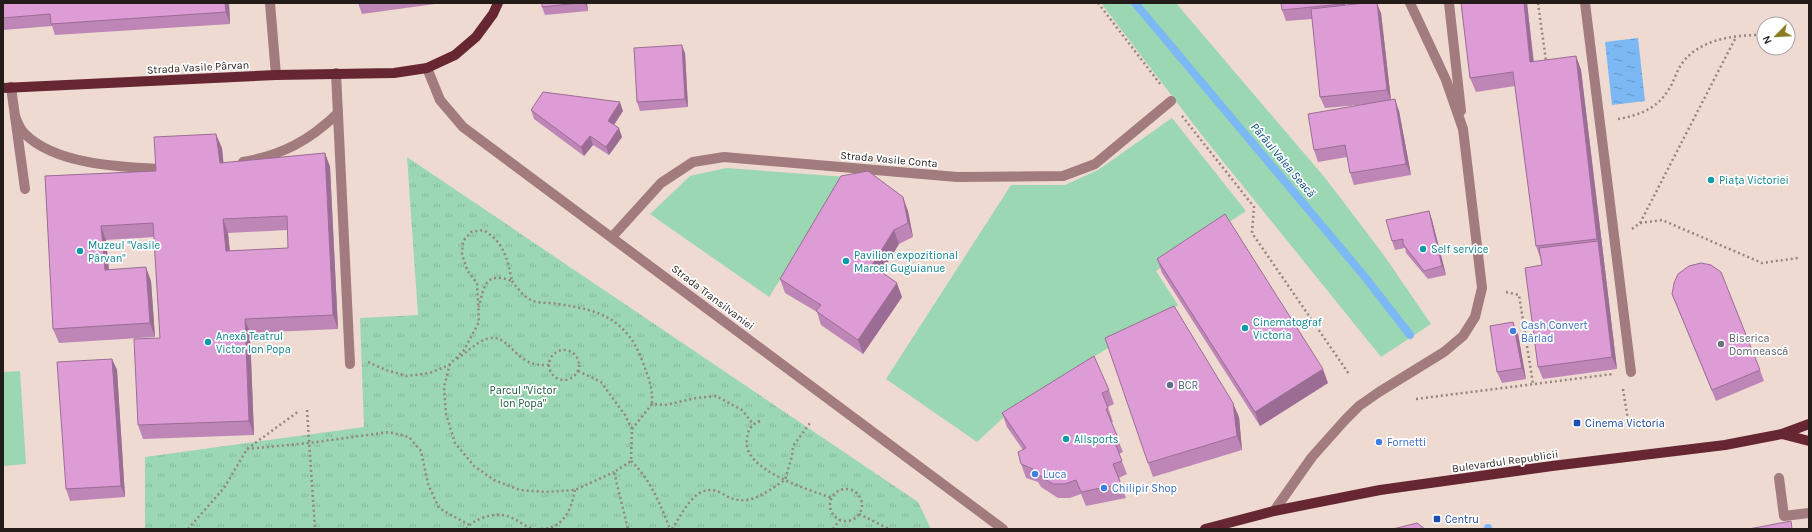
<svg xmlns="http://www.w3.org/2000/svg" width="1812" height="532" viewBox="0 0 1812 532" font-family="Karla,sans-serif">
<defs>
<pattern id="park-tufts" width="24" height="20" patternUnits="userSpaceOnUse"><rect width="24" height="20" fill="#9bd7b3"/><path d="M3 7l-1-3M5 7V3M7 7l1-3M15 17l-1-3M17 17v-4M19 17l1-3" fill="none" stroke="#85b899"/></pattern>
<pattern id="water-ripples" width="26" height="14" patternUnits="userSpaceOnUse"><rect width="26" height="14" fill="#7bb8f4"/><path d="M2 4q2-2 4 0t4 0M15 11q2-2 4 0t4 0" fill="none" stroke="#6595c5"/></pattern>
</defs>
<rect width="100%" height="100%" fill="#efdad1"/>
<g fill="#9bd7b3">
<polygon points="1101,3 1176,3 1326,179 1383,254 1431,324 1381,357 1201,134"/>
<polygon points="1172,118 1246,211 1156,271 1178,305 1019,403 977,442 886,379 1011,185 1065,185 1098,170"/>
<polygon points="726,168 846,177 769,297 650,214 690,176"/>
<polygon points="20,371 26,464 3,466 3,372"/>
</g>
<polygon fill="url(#park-tufts)" points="407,157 918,502 931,529 145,529 145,457 364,427 360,318 418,315"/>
<polygon fill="url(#water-ripples)" points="1638,38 1645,101 1612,105 1605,42"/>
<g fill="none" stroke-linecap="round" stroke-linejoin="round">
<g stroke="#7bb8f4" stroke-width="8">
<polyline points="1135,3 1365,277 1410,335"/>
<polyline points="1488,528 1488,529"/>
</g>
<g stroke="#94857f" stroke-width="2.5" stroke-dasharray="2 3" stroke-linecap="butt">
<polyline points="1098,3 1161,85"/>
<polyline points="1538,3 1546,61"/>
<polyline points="1182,116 1254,207 1252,233 1349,374"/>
<path d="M1618 119C1637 116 1656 109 1667 92 1674 83 1676 71 1683 62 1701 39 1734 35 1761 35"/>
<polyline points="1640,223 1736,37"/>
<polyline points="1632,229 1640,223 1662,220 1762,263 1798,258"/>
<path d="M512 281C517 288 523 296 531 300 538 304 550 302 558 304 600 310 626 319 642 360 648 377 653 386 652 404"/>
<polyline points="1506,292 1519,295 1533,384"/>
<circle cx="564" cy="365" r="15"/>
<path d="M457 359C465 353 472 347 480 342 502 329 509 350 525 360 533 365 540 365 549 365"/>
<path d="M368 362 386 370 407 376 430 373 449 365 464 350 479 322 477 283 467 270 462 254 463 241 471 232 483 230C504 242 507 258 512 281 485 271 484 286 479 307"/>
<polyline points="450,364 444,387 446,414 455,443 474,466 494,480 520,490 546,492 575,490 614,472"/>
<polyline points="578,371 601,382 625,415 632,429 631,461 614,472 628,529"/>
<polyline points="1623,389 1628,420"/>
<polyline points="1416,399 1613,374"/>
<polyline points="307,410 315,529"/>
<path d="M760 421C751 425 748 429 747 439 741 470 810 490 832 498"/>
<polyline points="632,429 652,404 665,405 696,398 716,396 742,410 753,424"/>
<polyline points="247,449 309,443 389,432 409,437 421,451 428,484 439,508 469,525"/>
<path d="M631 461C651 480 660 504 670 529"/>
<circle cx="846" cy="505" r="16"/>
<polyline points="859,514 889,529"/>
<polyline points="188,529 224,488 247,449 299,411"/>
<path d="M466 529C474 518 497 511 510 517 518 520 525 526 532 529"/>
<path d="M541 529C564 528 571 510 575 490"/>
<path d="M672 529C683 513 696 480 721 493 730 498 735 501 747 500 760 498 774 487 785 480L792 456 793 446 810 423"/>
<polyline points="833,529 840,520"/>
</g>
<g stroke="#a17b7e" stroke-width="10">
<polyline points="270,3 276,75"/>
<polyline points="1449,3 1461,111"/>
<polyline points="1585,3 1631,372"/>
<polyline points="427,68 440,100 463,127 1003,529"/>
<polyline points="336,73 350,364"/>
<polyline points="11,87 25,189"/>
<path d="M15 116C17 121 20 130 25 134 55 164 118 167 159 169"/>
<path d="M243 162C282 155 309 141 338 113"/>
<polyline points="612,237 661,183 693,162 724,157 957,177 1063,176 1095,164 1171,101"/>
<polyline points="1779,478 1784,516 1809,513"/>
<polyline points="1274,511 1312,457 1345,420 1359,406 1379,392 1444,352 1463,336 1475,317 1482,288 1463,129 1446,80 1410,3"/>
</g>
<g stroke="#662732" stroke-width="10">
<polyline points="3,88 276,75 394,73 427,68 455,55 476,37 493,14 498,3"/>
<polyline points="1782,434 1809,441"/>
<polyline points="1205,529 1274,511 1380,490 1552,466 1725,445 1782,434 1809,424"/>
</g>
</g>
<g fill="#be86b7" fill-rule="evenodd">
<polygon points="3,3 229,3 230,24 55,35 52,26 3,30"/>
<polygon points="358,3 435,3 435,4 362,14"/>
<polygon points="542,3 587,3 588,11 545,15 542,7"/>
<polygon points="1345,3 1345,5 1381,13 1391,100 1399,111 1411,175 1354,185 1350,173 1347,157 1318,162 1314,150 1370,104 1325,108 1320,97 1312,19 1286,21 1282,10"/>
<polygon points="1461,3 1527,3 1534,62 1576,56 1581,70 1617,369 1543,379 1538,367 1542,265 1541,260 1536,246 1515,86 1476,92 1470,78"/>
<polygon points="685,53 688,107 640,111 637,102"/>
<polygon points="531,110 623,111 614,125 622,137 609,155 593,145 584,156 534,119"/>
<path d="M222 148 223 163 325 153 330 167 338 329 250 333 254 435 143 439 138 425 160 338 154 237 106 240 109 269 151 281 155 337 59 343 53 329 45 176 156 171ZM288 230V248L230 251 228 233Z"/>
<polygon points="908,211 913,237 899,244 882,272 902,297 863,354 821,325 817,312 785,293 780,279"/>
<polygon points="1429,211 1432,220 1446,275 1428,279 1406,253 1405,248 1395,250 1392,241"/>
<polygon points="1157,259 1328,383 1260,426 1162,273"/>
<polygon points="1672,294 1760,370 1764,381 1716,401"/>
<polygon points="1518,334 1526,379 1502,383 1497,372"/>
<polygon points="112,359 117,370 125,497 70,501 66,489"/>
<polygon points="1109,390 1114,404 1108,407 1113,422 1111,423 1123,452 1119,454 1127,474 1119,478 1126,498 1086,506 1081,494 1070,498 1058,498 1041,487 1038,482 1026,478 1021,464 1023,450 1007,427 1002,413"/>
<polygon points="1239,417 1242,450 1153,477 1148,463"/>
</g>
<g fill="#9b6d95">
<polygon points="225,3 229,3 230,24 226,12"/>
<polygon points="585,3 587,3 588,11"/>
<polygon points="1342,3 1345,3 1346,16 1342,4"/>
<polygon points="1377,3 1381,13 1391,101 1387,90"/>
<polygon points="1524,3 1527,3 1535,76 1530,62"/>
<polygon points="682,45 685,53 688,107 685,99"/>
<polygon points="1576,56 1581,70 1617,369 1612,357 1598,241 1597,239"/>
<polygon points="1395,99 1399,111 1411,175 1406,164"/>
<polygon points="620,102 623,111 611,129 608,121"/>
<polygon points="619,128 622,137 609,155 606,147"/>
<polygon points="216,134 222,148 225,177 220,163"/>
<polygon points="590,136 593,145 584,156 581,147"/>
<polygon points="325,153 330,167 338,329 333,315"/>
<polygon points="903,197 908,211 913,237 908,223"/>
<polygon points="1429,211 1432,220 1446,275 1442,266"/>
<polygon points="223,219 228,233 231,265 226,251"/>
<polygon points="101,226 106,240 110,283 105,270"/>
<polygon points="894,230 899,244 877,279 872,265"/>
<polygon points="146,267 151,281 155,337 150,323"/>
<polygon points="897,283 902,297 863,354 858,340"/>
<polygon points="245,319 250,333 254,435 249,421"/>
<polygon points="1513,322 1518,334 1526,379 1522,368"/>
<polygon points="112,359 117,370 125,497 121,486"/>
<polygon points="1323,369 1328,383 1260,426 1255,412"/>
<polygon points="1233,403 1239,417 1242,450 1237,436"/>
</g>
<g fill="#dd9cd5" stroke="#9b6d95" fill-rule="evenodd">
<polygon points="3,3 225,3 226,12 51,24 50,14 3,18"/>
<polygon points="542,3 579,3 542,7"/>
<polygon points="1281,3 1342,3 1342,4 1282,10"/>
<polygon points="1364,3 1377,3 1387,90 1320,97 1311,9"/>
<polygon points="1461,3 1524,3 1530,62 1576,56 1597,239 1536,246 1513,72 1470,78"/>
<polygon points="682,45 685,99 637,102 634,48"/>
<polygon points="543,92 620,102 608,121 619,128 606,147 590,136 581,147 531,110"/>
<polygon points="1395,99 1406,164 1350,173 1345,145 1314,150 1308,114"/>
<path d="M216 134 220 163 325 153 333 315 245 319 249 421 138 425 134 339 160 338 153 223 101 226 105 270 146 267 150 323 53 329 45 176 156 171 154 137ZM287 216 288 248 226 251 223 219Z"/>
<polygon points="868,171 903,197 908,223 894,230 872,265 897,283 858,340 816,311 821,305 780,279 841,176"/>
<polygon points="1429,211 1442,266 1424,271 1403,244 1403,239 1392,241 1386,220"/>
<polygon points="1225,214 1323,369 1255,412 1157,259"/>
<polygon points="1598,241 1612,357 1538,367 1525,268 1542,265 1539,248"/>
<polygon points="1701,263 1711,265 1721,272 1760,370 1712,390 1672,294 1674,283 1678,274 1689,266"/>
<polygon points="1174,306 1233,403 1237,436 1148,463 1105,338"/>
<polygon points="1513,322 1522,368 1497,372 1490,326"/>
<polygon points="1094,356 1109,390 1102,393 1108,408 1106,409 1118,438 1114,440 1122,461 1113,464 1121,484 1081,492 1076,480 1065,484 1053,484 1036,473 1033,469 1021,464 1018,452 1026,448 1002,413"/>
<polygon points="112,359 121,486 66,489 57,362"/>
<polygon points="1791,521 1792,529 1749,529"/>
<polygon points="1417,523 1425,529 1393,529"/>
</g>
<g fill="#0f9aa8" stroke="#fff" stroke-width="1.5">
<circle cx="1711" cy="180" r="4"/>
<circle cx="1423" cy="249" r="4"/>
<circle cx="80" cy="251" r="4"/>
<circle cx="846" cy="261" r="4"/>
<circle cx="1245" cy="328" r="4"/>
<circle cx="208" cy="342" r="4"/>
<circle cx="1066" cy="439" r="4"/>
</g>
<g fill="#3f7fe0" stroke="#fff" stroke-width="1.5">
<circle cx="1513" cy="331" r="4"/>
<circle cx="1379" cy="442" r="4"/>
<circle cx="1035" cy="474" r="4"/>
<circle cx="1104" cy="488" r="4"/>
</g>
<circle fill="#6b7280" stroke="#fff" stroke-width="1.5" cx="1721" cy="344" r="4"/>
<circle fill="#5c6f8a" stroke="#fff" stroke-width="1.5" cx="1170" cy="385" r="4"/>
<g fill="#1a4fb4" stroke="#fff" stroke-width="1.5">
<rect x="1573" y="419" width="8" height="8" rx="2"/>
<rect x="1433" y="515" width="8" height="8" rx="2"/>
</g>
<g text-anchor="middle" stroke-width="3.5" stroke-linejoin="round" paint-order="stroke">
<g font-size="11" fill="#241c19" stroke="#fff">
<text transform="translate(198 67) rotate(-3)" y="4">Strada Vasile Pârvan</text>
<text transform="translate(889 159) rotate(5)" y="4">Strada Vasile Conta</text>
<text transform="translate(713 297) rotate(37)" y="4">Strada Transilvaniei</text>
<text transform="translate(1505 461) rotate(-8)" y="4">Bulevardul Republicii</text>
</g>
<g font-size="11" fill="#0d838f" stroke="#fff" text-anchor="start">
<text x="1719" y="184">Piața Victoriei</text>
<text x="88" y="249">Muzeul "Vasile<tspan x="88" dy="13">Pârvan"</tspan></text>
<text x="1431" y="253">Self service</text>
<text x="854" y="259">Pavilion expozitional<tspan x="854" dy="13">Marcel Guguianue</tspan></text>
<text x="1253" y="326">Cinematograf<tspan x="1253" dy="13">Victoria</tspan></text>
<text x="216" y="340">Anexă Teatrul<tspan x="216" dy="13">Victor Ion Popa</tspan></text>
<text x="1074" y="443">Allsports</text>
</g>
<g font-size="11" fill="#366cbe" stroke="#fff" text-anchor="start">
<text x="1521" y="329">Cash Convert<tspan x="1521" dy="13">Bârlad</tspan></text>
<text x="1387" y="446">Fornetti</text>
<text x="1043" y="478">Luca</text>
<text x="1112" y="492">Chilipir Shop</text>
</g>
<g font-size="11" fill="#5b616d" stroke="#fff" text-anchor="start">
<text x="1729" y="342">Biserica<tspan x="1729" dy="13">Domnească</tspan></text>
</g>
<g font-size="11" fill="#4e5e75" stroke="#fff" text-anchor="start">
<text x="1178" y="389">BCR</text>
</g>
<g font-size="11" fill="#185739" stroke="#fff">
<text x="523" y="394">Parcul "Victor<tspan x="523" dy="13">Ion Popa"</tspan></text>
</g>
<g font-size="11" fill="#164399" stroke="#fff" text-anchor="start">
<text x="1585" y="427">Cinema Victoria</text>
<text x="1445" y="523">Centru</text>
</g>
<g font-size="12" font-style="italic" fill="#034a80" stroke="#fff">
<text transform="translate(1283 160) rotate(50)" y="4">Pârâul Valea Seacă</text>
</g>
</g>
<rect width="1812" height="532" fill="none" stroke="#241c19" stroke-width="8"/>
<g transform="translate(1776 36) rotate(246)"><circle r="19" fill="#ffffff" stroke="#a7a4a3"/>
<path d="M0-3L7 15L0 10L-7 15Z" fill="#8b7c22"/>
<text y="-6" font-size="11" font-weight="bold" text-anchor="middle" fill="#241c19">N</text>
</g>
</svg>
